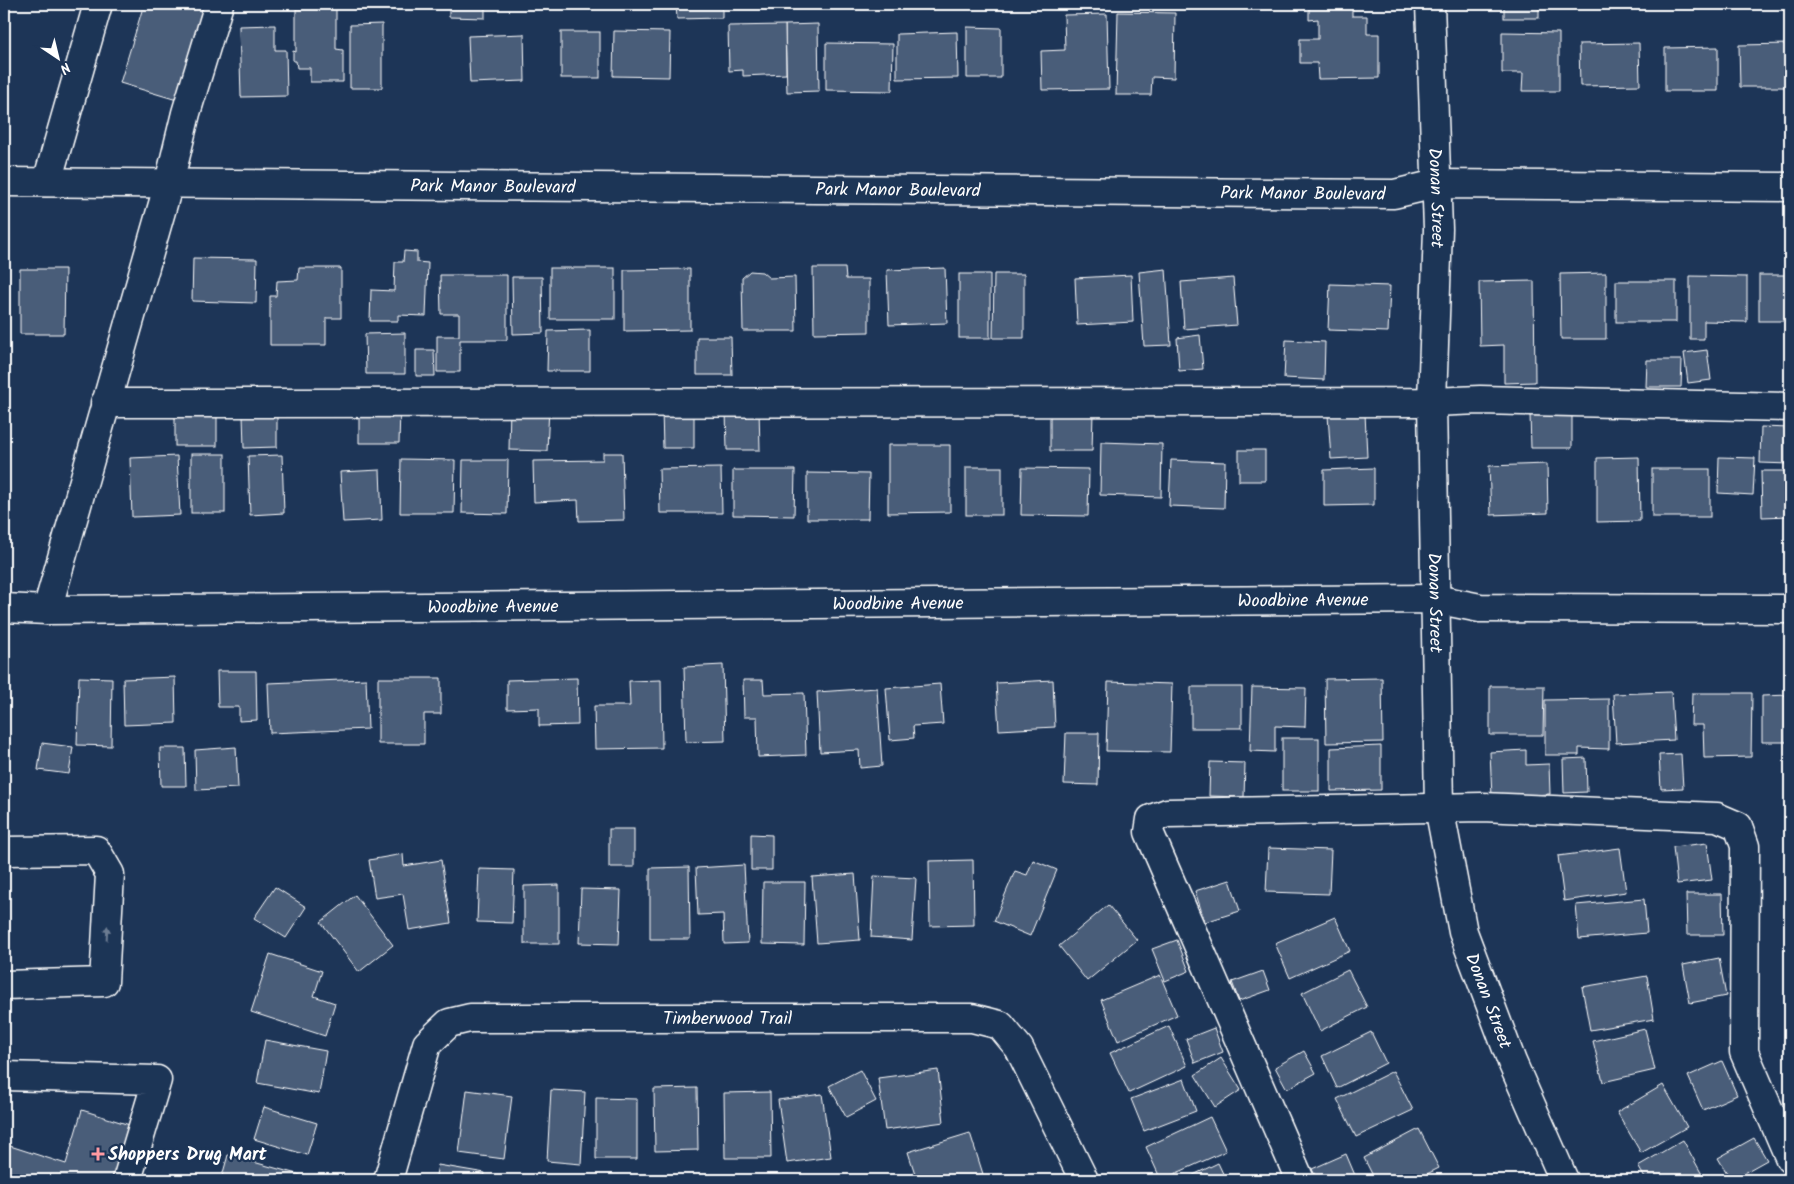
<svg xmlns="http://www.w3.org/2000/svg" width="1794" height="1184" viewBox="0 0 1794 1184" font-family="Kalam,sans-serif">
<rect width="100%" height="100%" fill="#1d3557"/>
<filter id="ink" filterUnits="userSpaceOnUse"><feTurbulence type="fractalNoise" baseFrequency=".02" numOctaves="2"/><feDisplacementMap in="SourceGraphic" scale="10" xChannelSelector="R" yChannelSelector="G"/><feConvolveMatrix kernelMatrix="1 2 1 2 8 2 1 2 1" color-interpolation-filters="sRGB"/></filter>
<g filter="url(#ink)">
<g fill="#4a5d79" stroke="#fff">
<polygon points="144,4 217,4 187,103 120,83"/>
<polygon points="449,4 485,4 485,18 449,17"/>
<polygon points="676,4 722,4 722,18 677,19"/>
<polygon points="1309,4 1352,4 1352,16 1367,16 1367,34 1379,34 1379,78 1318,79 1317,63 1300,63 1300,39 1318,39 1318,19 1309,20"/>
<rect x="1504" y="4" width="35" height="14"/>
<polygon points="296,9 336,9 336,49 343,50 343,82 310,82 310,68 297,68 296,61 293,61 293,51 296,52"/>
<polygon points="1118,12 1175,13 1174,78 1152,77 1151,95 1116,95"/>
<polygon points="1107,14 1109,89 1042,90 1041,51 1065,50 1064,15"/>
<polygon points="382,24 382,88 350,88 350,25"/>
<polygon points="818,24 819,91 787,92 785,25"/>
<polygon points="275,25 275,50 286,50 287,96 241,97 239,26"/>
<polygon points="785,25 786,74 743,76 743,70 729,71 728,26"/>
<polygon points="967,27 1001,28 1001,78 967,78"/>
<polygon points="614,31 670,32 669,77 613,76"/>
<rect x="561" y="32" width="39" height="46"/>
<polygon points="957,32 958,78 897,79 897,34"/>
<polygon points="1502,32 1559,33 1559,91 1522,91 1523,73 1502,73"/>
<polygon points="524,34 525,81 470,83 468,36"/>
<polygon points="826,43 893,44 892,91 826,90"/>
<polygon points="1639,43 1640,85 1580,86 1579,44"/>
<polygon points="1790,44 1790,87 1740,87 1739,45"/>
<polygon points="1718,47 1718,91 1665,91 1665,48"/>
<polygon points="404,251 417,252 417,262 428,263 426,316 398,315 398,321 370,321 371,290 394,291 395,262 403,262"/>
<polygon points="193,258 257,259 256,303 192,301"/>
<polygon points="299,268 341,268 341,318 326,318 326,345 270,345 270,296 276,296 277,281 298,280"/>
<rect x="550" y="268" width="65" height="51"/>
<polygon points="813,268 845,268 846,279 869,279 869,332 814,333"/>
<polygon points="945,268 947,323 889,325 887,270"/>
<polygon points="20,269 65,269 64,334 20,334"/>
<polygon points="690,269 690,330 624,331 624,270"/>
<polygon points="1166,269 1171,345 1144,346 1139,272"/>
<polygon points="750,271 762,272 769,278 795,277 796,331 743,331 742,278"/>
<polygon points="1606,273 1606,339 1561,339 1560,274"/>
<rect x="959" y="274" width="31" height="64"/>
<polygon points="994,274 1024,274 1024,338 993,338"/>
<polygon points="440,275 507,275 507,340 460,340 460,372 437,372 437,336 459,336 459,314 441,314"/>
<polygon points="1131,275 1133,322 1077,325 1075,278"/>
<rect x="1759" y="275" width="31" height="46"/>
<polygon points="1690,276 1747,277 1747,322 1704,321 1704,339 1690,339"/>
<polygon points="512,277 542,277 543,333 513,334"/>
<polygon points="1233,278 1237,325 1184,329 1181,282"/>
<polygon points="1534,281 1535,382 1504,383 1504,345 1480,346 1479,282"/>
<rect x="1616" y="281" width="60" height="41"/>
<polygon points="1330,284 1390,286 1388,332 1328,330"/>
<polygon points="590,330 590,371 547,371 548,331"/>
<polygon points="405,333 405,374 366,374 365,334"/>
<polygon points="1200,335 1203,369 1179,371 1177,338"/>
<polygon points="697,337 731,337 732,375 697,375"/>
<polygon points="1286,340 1325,342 1324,380 1284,378"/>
<polygon points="416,350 434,350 435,376 416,376"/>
<polygon points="1707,350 1711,380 1688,383 1684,353"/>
<polygon points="1647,360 1682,360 1681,387 1646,387"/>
<polygon points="510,406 549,407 547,451 509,450"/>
<polygon points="694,409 694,448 663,448 662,410"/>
<polygon points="759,409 760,450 727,450 726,410"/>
<polygon points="359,410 400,410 399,443 359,443"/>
<rect x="175" y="411" width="42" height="35"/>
<polygon points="1050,412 1093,412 1092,451 1050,451"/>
<polygon points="1365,413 1367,457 1331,459 1328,415"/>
<polygon points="277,414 277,447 244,448 243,415"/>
<polygon points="1530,414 1572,414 1572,448 1531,448"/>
<polygon points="1761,427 1790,428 1790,464 1760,463"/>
<polygon points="1101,442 1162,444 1161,497 1100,495"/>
<polygon points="888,445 950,445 950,512 888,513"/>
<rect x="1239" y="450" width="26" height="31"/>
<polygon points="603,453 622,453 624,520 579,521 578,500 534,502 533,461 603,460"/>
<rect x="191" y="454" width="34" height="59"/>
<polygon points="282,455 284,513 250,515 248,456"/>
<polygon points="177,456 180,515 132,517 130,458"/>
<polygon points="1639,457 1640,521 1597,522 1597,458"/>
<polygon points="1719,457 1755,458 1753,495 1718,493"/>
<polygon points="401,459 455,460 454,513 400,513"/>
<polygon points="463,460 508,460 507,514 462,513"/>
<polygon points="1171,460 1225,462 1224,508 1169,506"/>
<polygon points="1547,464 1548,513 1491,515 1489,466"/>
<rect x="966" y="467" width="36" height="48"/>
<polygon points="721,468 722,513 660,513 659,469"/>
<polygon points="1022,468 1089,469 1088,516 1021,515"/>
<polygon points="1374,468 1374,505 1324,506 1324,470"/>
<rect x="1652" y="469" width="58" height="48"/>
<polygon points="380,470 382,520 343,522 340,472"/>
<polygon points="733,470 795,470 794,516 733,515"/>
<polygon points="1761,471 1790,471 1790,516 1762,517"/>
<polygon points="807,473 869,474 868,519 807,519"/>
<polygon points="723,665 725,741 686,742 684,667"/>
<polygon points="217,671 256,671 257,720 239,721 239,707 218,707"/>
<polygon points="79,677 112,678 111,746 77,745"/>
<polygon points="175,677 176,723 124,725 123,679"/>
<polygon points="378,678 441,678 441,714 424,714 424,744 378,744"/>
<polygon points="577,678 578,725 539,726 539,708 507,709 507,680"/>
<polygon points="1382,678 1383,742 1326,743 1325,679"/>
<polygon points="366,679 368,729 270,733 268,683"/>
<polygon points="661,680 662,748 595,749 594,706 630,706 629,681"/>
<polygon points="743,680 763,680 764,694 804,693 806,755 758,757 757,717 744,717"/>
<polygon points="1053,680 1055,727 999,730 996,683"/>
<polygon points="1108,682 1172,684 1170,752 1106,751"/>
<polygon points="940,684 943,724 913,726 914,738 890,740 886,688"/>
<polygon points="1490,686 1544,686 1543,735 1490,735"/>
<rect x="1191" y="687" width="51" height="41"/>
<polygon points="1252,687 1306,688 1305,727 1275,726 1275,752 1250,751"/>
<polygon points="877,688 882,766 860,768 859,750 820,752 817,692"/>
<polygon points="1671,692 1674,740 1616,743 1613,694"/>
<polygon points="1692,693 1752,693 1751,757 1704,758 1703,725 1691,725"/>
<polygon points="1790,695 1790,742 1762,742 1762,696"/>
<polygon points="1609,699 1609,749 1579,748 1579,755 1545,755 1545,700"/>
<polygon points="1066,733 1099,733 1098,785 1064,784"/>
<rect x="1282" y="738" width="37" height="53"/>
<polygon points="42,743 73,747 69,774 38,770"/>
<polygon points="1381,746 1381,790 1331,791 1331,748"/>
<polygon points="236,747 238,788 196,790 195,750"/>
<polygon points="160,748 185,748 186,786 161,786"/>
<polygon points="1526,750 1526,765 1549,764 1550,794 1492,797 1490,752"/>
<polygon points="1681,754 1683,788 1661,789 1659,755"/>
<polygon points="1586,758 1587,792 1564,793 1563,759"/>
<polygon points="1210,762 1245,763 1244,797 1209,796"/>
<rect x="609" y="829" width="25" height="38"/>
<polygon points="751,834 772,835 772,870 751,870"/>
<polygon points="1707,843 1712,880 1677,884 1673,847"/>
<polygon points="1268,848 1331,850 1329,894 1266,892"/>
<polygon points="1620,848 1626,892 1564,901 1558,856"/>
<polygon points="403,854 404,866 441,860 451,923 409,930 403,894 375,898 369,860"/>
<polygon points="973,860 974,925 930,926 929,861"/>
<polygon points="1033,860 1057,870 1030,936 994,921 1015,871 1027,875"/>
<polygon points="744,865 748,943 724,944 723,914 698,915 696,868"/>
<polygon points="689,867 690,939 650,939 650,868"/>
<polygon points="479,869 514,870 512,923 477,922"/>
<polygon points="855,874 860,940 817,943 812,877"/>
<polygon points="874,876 916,878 912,940 871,937"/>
<polygon points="1230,880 1240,911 1205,922 1195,891"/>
<polygon points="763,882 805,882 804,945 762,944"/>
<polygon points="559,885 559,944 524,944 524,886"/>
<polygon points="275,887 306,907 286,938 254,918"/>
<polygon points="581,889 621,890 619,944 579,943"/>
<polygon points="1686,894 1722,894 1723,935 1687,935"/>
<polygon points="355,895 393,945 359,972 321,922"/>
<polygon points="1644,899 1647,933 1579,939 1576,905"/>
<polygon points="1108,905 1137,940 1087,981 1059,946"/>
<polygon points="1335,917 1350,951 1290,978 1275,943"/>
<polygon points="1177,940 1189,971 1165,981 1152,949"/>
<polygon points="270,954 322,971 314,996 335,1003 325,1036 251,1012"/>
<polygon points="1719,958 1726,996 1690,1003 1683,965"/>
<polygon points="1348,970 1367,1007 1320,1031 1302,993"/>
<polygon points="1263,971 1270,990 1239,1001 1232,982"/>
<polygon points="1160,975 1177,1015 1118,1041 1101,1000"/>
<polygon points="1647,976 1654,1019 1590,1030 1582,987"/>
<polygon points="1169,1026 1187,1066 1129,1093 1110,1053"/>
<polygon points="1214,1028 1223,1052 1195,1063 1186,1039"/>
<polygon points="1645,1029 1655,1070 1603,1082 1593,1041"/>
<polygon points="1371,1032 1386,1063 1337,1088 1322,1056"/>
<polygon points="265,1040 326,1051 319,1094 257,1083"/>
<polygon points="1304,1051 1316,1073 1287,1089 1275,1067"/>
<polygon points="1221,1058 1241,1090 1215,1107 1195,1075"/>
<polygon points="1722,1061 1737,1095 1703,1110 1688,1076"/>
<polygon points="860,1070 876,1101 846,1117 829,1086"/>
<polygon points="938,1070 944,1122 885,1130 878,1078"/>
<polygon points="1393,1071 1413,1110 1356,1137 1337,1099"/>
<polygon points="1184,1079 1196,1111 1144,1131 1131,1099"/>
<polygon points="1663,1085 1687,1127 1641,1153 1617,1112"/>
<polygon points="697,1088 698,1150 655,1151 654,1089"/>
<polygon points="467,1090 512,1096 504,1159 459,1153"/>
<polygon points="551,1090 585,1092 581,1164 547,1161"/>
<polygon points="770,1092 771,1158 725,1158 724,1093"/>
<polygon points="822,1094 831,1157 787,1163 778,1100"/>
<polygon points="596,1098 637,1099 637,1159 596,1159"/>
<polygon points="264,1107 317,1123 307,1155 254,1139"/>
<polygon points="82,1110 136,1127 120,1180 4,1180 4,1144 66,1164"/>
<polygon points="1210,1117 1226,1151 1161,1180 1146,1147"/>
<polygon points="1419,1129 1439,1168 1415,1180 1375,1180 1364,1158"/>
<polygon points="970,1133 983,1174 965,1180 917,1180 908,1152"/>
<polygon points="1754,1138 1767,1160 1731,1180 1718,1158"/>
<polygon points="1683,1140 1705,1180 1646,1180 1638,1166"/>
<polygon points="1346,1154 1357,1180 1317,1180 1312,1169"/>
<polygon points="228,1155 304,1176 302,1180 221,1180"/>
<polygon points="1218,1163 1226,1180 1183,1180"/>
<polygon points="438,1165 485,1173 484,1180 435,1180"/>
</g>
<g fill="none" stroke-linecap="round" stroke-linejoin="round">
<g stroke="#fff" stroke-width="31">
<g id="minor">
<path id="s1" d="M1430 4 1438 229 1432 402 1439 807 1463 932 1512 1062 1564 1180"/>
<path id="s2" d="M4 182 1394 194 1436 184 1790 187"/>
<polyline points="47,182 98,4"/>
<polyline points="105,403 1432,402 1480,400 1790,407"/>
<path id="s3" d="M4 608 47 610 1435 599 1480 608 1790 609"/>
<polyline points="47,610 169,183 186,113 219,4"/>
<polyline points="4,851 96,850 110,874 104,982 4,985"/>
<polyline points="4,1076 157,1080 127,1180"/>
<path id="s4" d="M388 1180 427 1044 449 1023 470 1018H972L1000 1025 1019 1048 1084 1180"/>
<polyline points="1300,1180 1149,832 1151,819 1167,813 1482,807 1717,817 1738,826 1745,846 1744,1052 1790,1159"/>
</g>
</g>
<use href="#minor" stroke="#1d3557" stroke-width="28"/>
</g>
<defs><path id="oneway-solid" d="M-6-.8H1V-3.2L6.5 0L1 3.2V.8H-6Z" transform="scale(1.25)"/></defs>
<use fill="#6c7c92" href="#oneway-solid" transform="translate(107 933) rotate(-87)"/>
</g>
<path fill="#ff9aa2" stroke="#1d3557" stroke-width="2" d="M95.5 1146.5h5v5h5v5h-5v5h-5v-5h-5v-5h5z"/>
<g text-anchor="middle" stroke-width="4.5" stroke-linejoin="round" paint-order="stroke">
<g font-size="18" fill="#fff" stroke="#1d3557">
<text dy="6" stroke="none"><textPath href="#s2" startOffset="489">Park Manor Boulevard</textPath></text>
<text dy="6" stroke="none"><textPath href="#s2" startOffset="894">Park Manor Boulevard</textPath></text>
<text dy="6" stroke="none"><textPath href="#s2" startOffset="1299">Park Manor Boulevard</textPath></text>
<text dy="6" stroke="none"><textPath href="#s1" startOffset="194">Donan Street</textPath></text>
<text dy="6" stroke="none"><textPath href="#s3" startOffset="1299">Woodbine Avenue</textPath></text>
<text dy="6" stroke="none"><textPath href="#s3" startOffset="894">Woodbine Avenue</textPath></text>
<text dy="6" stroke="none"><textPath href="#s1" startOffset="599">Donan Street</textPath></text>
<text dy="6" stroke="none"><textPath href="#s3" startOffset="489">Woodbine Avenue</textPath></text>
<text dy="6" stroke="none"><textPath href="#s1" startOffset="1004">Donan Street</textPath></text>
<text dy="6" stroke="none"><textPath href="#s4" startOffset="451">Timberwood Trail</textPath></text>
</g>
<g font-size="18" font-weight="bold" fill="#fff" stroke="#1d3557" text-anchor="start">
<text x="108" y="1160">Shoppers Drug Mart</text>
</g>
</g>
<rect width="1794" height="1184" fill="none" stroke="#1d3557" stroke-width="20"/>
<rect x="10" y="10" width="1774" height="1164" fill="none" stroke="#fff" stroke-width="2" filter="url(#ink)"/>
<g transform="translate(58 58) rotate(145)" stroke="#1d3557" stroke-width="4" paint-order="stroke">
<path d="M0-4L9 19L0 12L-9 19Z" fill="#ffffff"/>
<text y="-8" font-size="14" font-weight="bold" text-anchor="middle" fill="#ffffff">N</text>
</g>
</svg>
